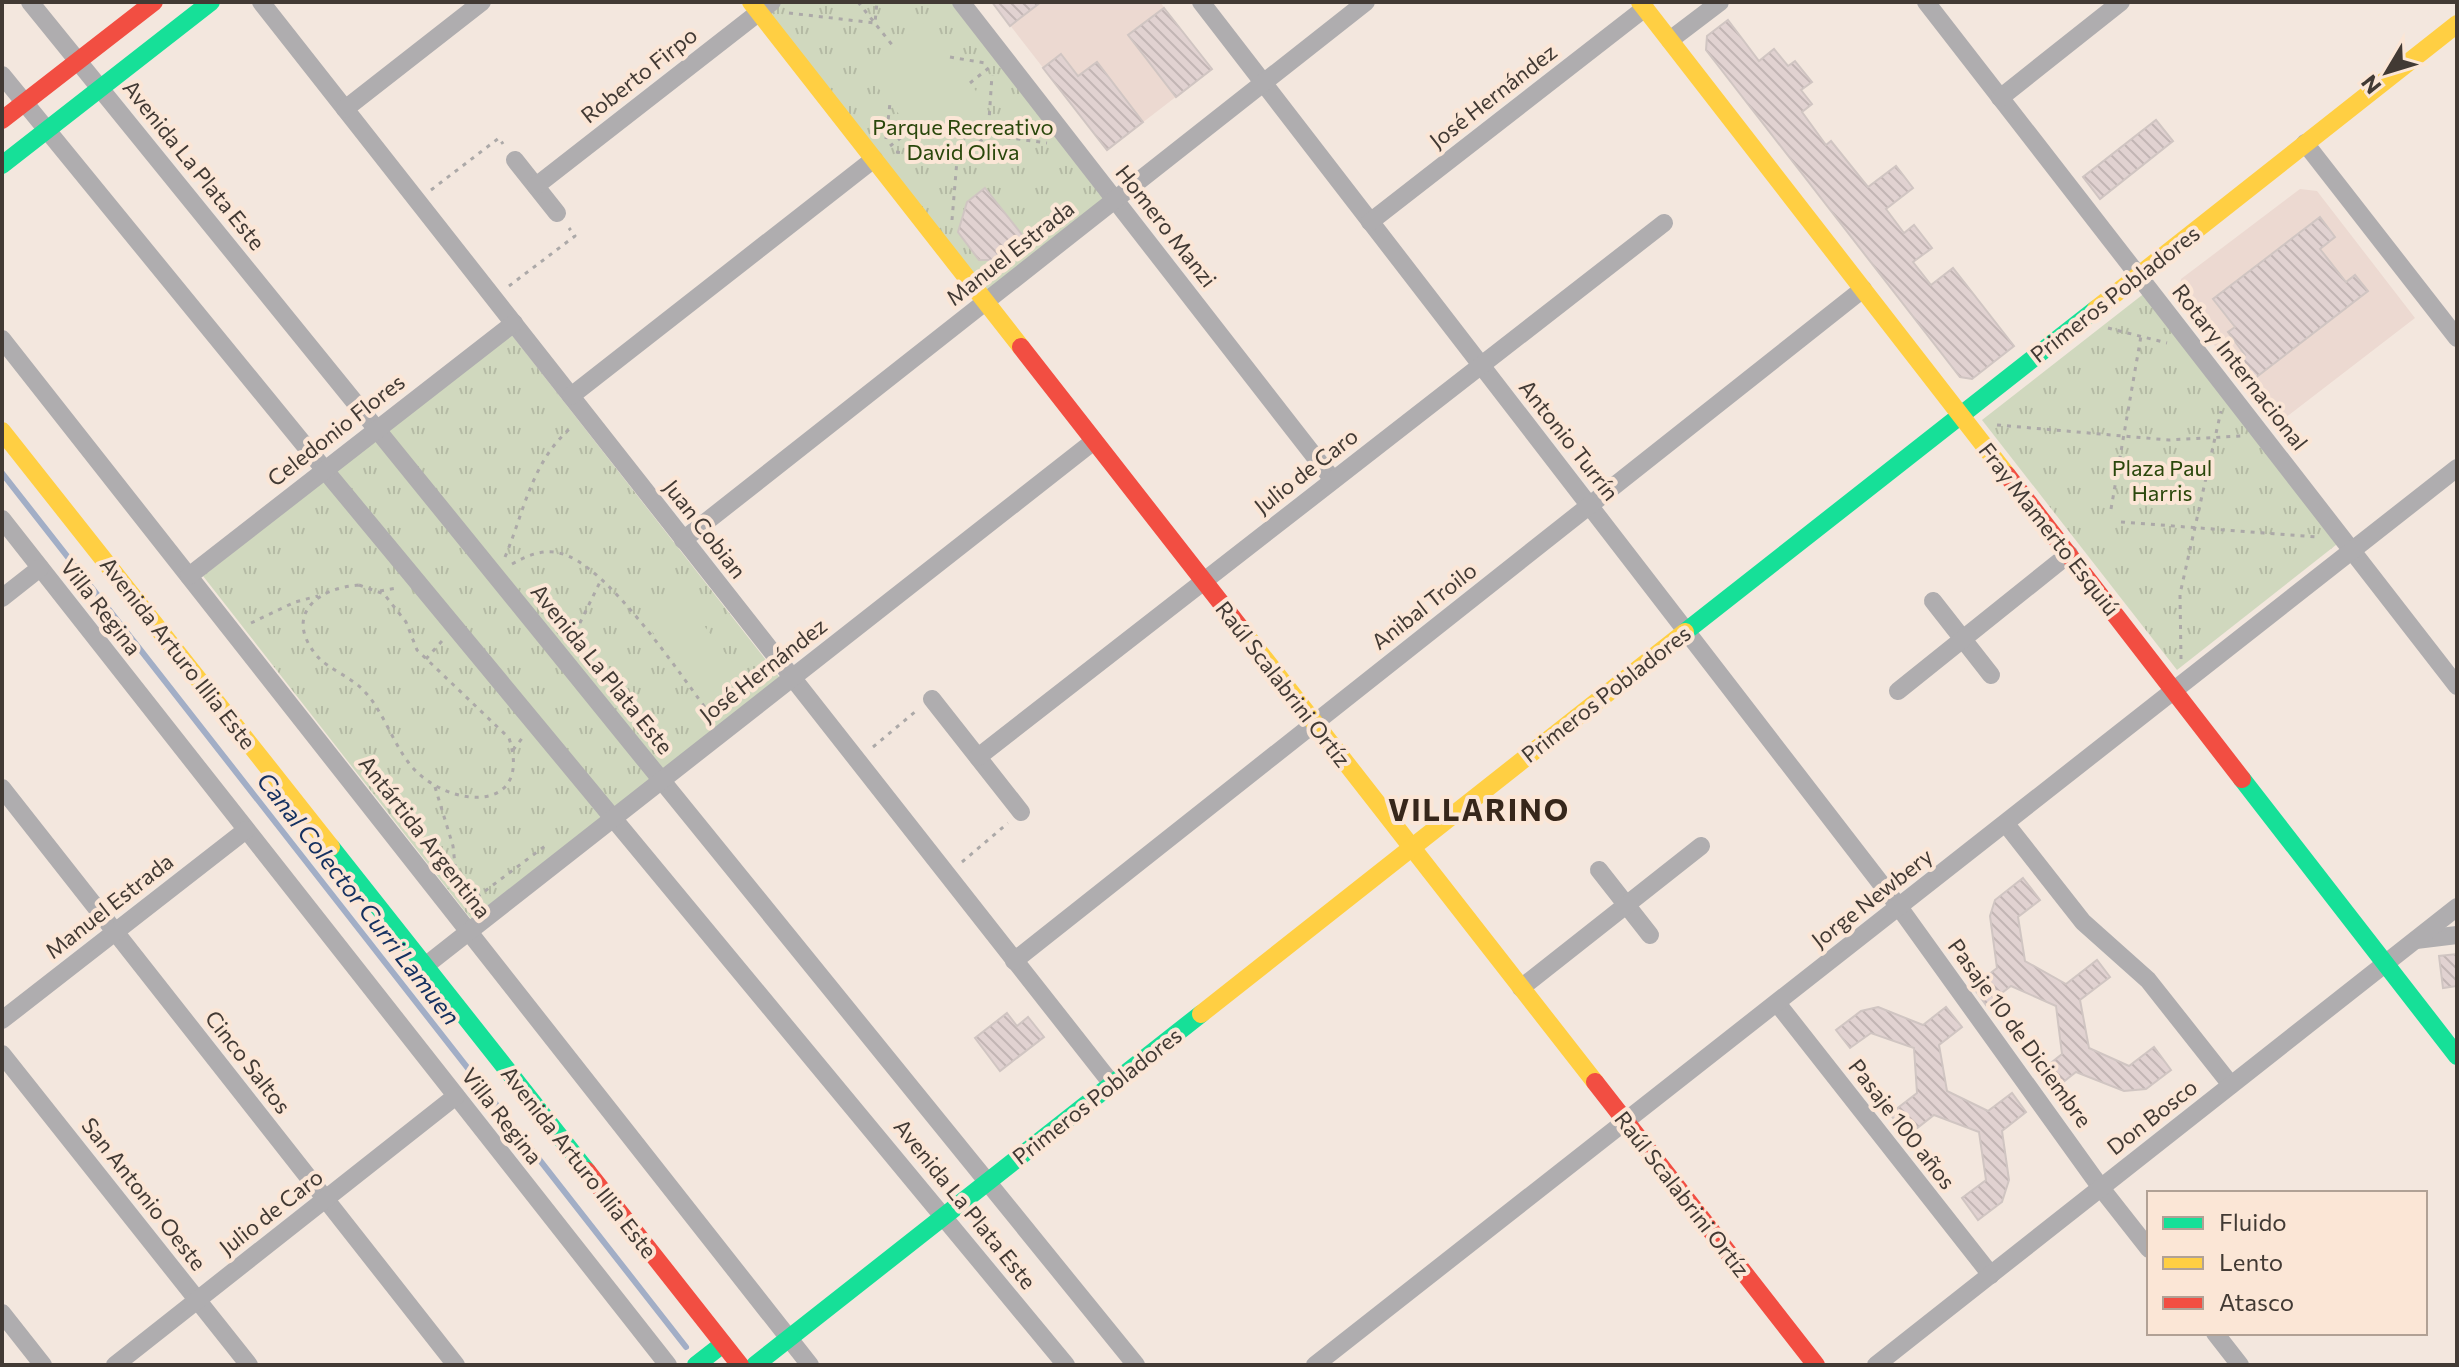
<svg xmlns="http://www.w3.org/2000/svg" width="2459" height="1367" viewBox="0 0 2459 1367" font-family="Commissioner,sans-serif">
<defs>
<pattern id="park-tufts" width="24" height="20" patternUnits="userSpaceOnUse" patternTransform="scale(2)"><rect width="24" height="20" fill="#d0d8be"/><path d="M3 7l-1-3M5 7V3M7 7l1-3M15 17l-1-3M17 17v-4M19 17l1-3" fill="none" stroke="#b4baa4"/></pattern>
<pattern id="building-back-hatch" width="6" height="6" patternUnits="userSpaceOnUse" patternTransform="scale(2)"><rect width="6" height="6" fill="#e1d2d1"/><path d="M-1 5l2 2M0 0l6 6M5-1l2 2" fill="none" stroke="#c2b5b4"/></pattern>
</defs>
<rect width="100%" height="100%" fill="#f3e7de"/>
<g fill="#ecd9d1">
<polygon points="992,2 1160,2 1212,69 1107,150"/>
<polygon points="2300,189 2317,191 2415,318 2276,425 2178,298 2181,279"/>
</g>
<g fill="url(#park-tufts)">
<polygon points="772,2 961,2 1115,200 986,302 759,12"/>
<polygon points="2146,292 2341,541 2177,670 1982,420"/>
<polygon points="511,334 780,678 471,919 203,576"/>
</g>
<g fill="#d0d8be">
<polygon points="923,23 986,104 928,151 864,70"/>
<polygon points="683,598 741,674 706,701 648,626"/>
</g>
<g fill="none" stroke-linecap="round" stroke-linejoin="round">
<polyline stroke="#a2aec6" stroke-width="6" points="2,473 686,1347"/>
</g>
<g fill="url(#building-back-hatch)" stroke="#d0c5c2" stroke-width="2">
<polygon points="992,2 1041,2 1010,26"/>
<polygon points="1164,8 1212,69 1176,97 1128,35"/>
<polygon points="1728,20 1759,61 1774,49 1788,66 1795,61 1812,82 1801,90 1812,104 1802,112 1826,145 1831,141 1868,187 1896,166 1913,188 1886,209 1904,233 1914,225 1932,248 1913,262 1931,285 1953,268 2014,346 1972,379 1960,377 1706,50 1707,36"/>
<polygon points="1061,54 1078,76 1097,62 1143,122 1107,150 1043,68"/>
<polygon points="2156,120 2173,141 2100,199 2083,177"/>
<polygon points="985,188 1023,236 991,260 979,260 958,232 967,202"/>
<polygon points="2320,217 2335,237 2320,249 2346,282 2355,275 2368,291 2246,385 2231,366 2245,355 2228,332 2235,327 2213,299"/>
<polygon points="2023,878 2040,900 2018,917 2025,961 2066,984 2097,960 2110,977 2080,1000 2089,1048 2129,1066 2154,1047 2171,1070 2146,1089 2124,1091 2076,1072 2052,1091 2037,1074 2062,1054 2056,1006 2011,986 1986,1005 1973,987 1997,968 1990,916 1995,900"/>
<polygon points="2457,954 2457,986 2443,988 2439,956"/>
<polygon points="1878,1007 1923,1025 1946,1007 1962,1027 1939,1045 1947,1091 1988,1111 2012,1093 2026,1112 2002,1131 2009,1180 2002,1202 1978,1220 1962,1198 1986,1180 1979,1132 1934,1115 1907,1136 1890,1114 1917,1093 1914,1048 1871,1033 1850,1048 1836,1030 1861,1011"/>
<polygon points="1007,1013 1017,1026 1028,1017 1044,1037 1000,1071 975,1038"/>
</g>
<g fill="none" stroke-linecap="round" stroke-linejoin="round">
<g stroke="#aca9a8" stroke-width="3" stroke-dasharray="4 6" stroke-linecap="butt">
<polyline points="858,2 893,46"/>
<polyline points="789,13 875,23 877,2"/>
<polyline points="950,57 985,63"/>
<polyline points="970,83 990,67"/>
<polyline points="957,128 972,147"/>
<polyline points="988,135 992,75"/>
<polyline points="886,139 890,103"/>
<polyline points="890,146 911,130"/>
<polyline points="896,152 957,160 988,135 1047,143"/>
<polyline points="431,190 499,138 503,144"/>
<polyline points="952,220 957,160"/>
<polyline points="509,286 575,236 569,228"/>
<polyline points="2108,328 2167,343"/>
<polyline points="1997,425 2169,440 2241,436"/>
<polyline points="2111,509 2141,336"/>
<polyline points="2121,522 2317,537"/>
<path d="M505 557C524 512 532 460 572 427"/>
<path d="M512 564C527 556 541 549 559 553 607 563 681 676 712 717"/>
<path d="M359 585 384 594 406 622 417 650 509 738C532 809 460 810 419 774 396 754 387 716 365 692 352 677 328 669 317 656 283 615 317 588 359 585Z"/>
<polyline points="380,591 397,588"/>
<polyline points="251,623 295,602 318,596"/>
<polyline points="571,641 601,580"/>
<polyline points="426,659 442,641"/>
<polyline points="2181,659 2180,594 2221,411"/>
<polyline points="873,747 916,711"/>
<polyline points="513,750 523,737"/>
<polyline points="435,787 453,846 457,884"/>
<polyline points="962,862 1008,823"/>
<polyline points="469,903 545,846"/>
</g>
<g stroke="#afadaf" stroke-width="18">
<polyline points="30,2 1136,1365"/>
<polyline points="261,2 1112,1084"/>
<polyline points="961,2 1333,480"/>
<polyline points="1201,2 1899,907 2101,1188 2149,1249"/>
<polyline points="1926,2 2457,686"/>
<polyline points="1670,40 1720,2"/>
<polyline points="2,75 333,480 1066,1365"/>
<polyline points="2000,98 2121,2"/>
<polyline points="345,109 482,2"/>
<polyline points="2305,143 2457,338"/>
<polyline points="515,160 557,213"/>
<polyline points="536,186 772,2"/>
<polyline points="1370,222 1645,8"/>
<polyline points="2,339 810,1365"/>
<polyline points="571,396 874,159"/>
<polyline points="2,519 668,1365"/>
<polyline points="683,540 1366,2"/>
<polyline points="189,576 514,323"/>
<polyline points="2,598 40,568"/>
<polyline points="1933,601 1991,675"/>
<polyline points="1898,691 2069,554"/>
<polyline points="932,699 1021,812"/>
<polyline points="978,757 1664,223"/>
<polyline points="2,788 456,1365"/>
<polyline points="2006,824 2083,922 2148,980 2231,1085"/>
<polyline points="1599,870 1650,935"/>
<polyline points="2416,940 2457,935"/>
<polyline points="1014,961 1863,289"/>
<polyline points="425,966 1094,441"/>
<polyline points="1521,988 1701,846"/>
<polyline points="1777,1003 1991,1275"/>
<polyline points="2,1020 246,830"/>
<polyline points="2,1054 249,1365"/>
<polyline points="2,1313 43,1365"/>
<polyline points="2215,1333 2240,1365"/>
<polyline points="115,1365 456,1096"/>
<polyline points="1315,1365 2457,468"/>
<polyline points="1876,1365 2457,907"/>
</g>
<g stroke="#16e098" stroke-width="18">
<polyline points="2,165 211,2"/>
<polyline points="1685,632 2096,309"/>
<polyline points="2242,779 2457,1056"/>
<polyline points="331,847 587,1171"/>
<polyline points="696,1365 723,1344"/>
<polyline points="755,1365 1201,1014"/>
</g>
<g stroke="#ffcf43" stroke-width="18">
<polyline points="751,2 1021,347"/>
<polyline points="1640,2 2007,475"/>
<polyline points="2096,309 2457,24"/>
<polyline points="2,431 331,847"/>
<polyline points="1239,626 1595,1082"/>
<polyline points="1201,1014 1685,632"/>
</g>
<g stroke="#f24e42" stroke-width="18">
<polyline points="2,120 154,2"/>
<polyline points="1021,347 1239,626"/>
<polyline points="2007,475 2242,779"/>
<polyline points="1595,1082 1816,1365"/>
<polyline points="587,1171 740,1365"/>
</g>
</g>
<g text-anchor="middle" stroke-width="8" stroke-linejoin="round" paint-order="stroke">
<g font-size="22" fill="#423a34" stroke="#fbe6d6">
<text transform="translate(639 75) rotate(-38)" y="8">Roberto Firpo</text>
<text transform="translate(1493 96) rotate(-38)" y="8">José Hernández</text>
<text transform="translate(194 165) rotate(51)" y="8">Avenida La Plata Este</text>
<text transform="translate(1166 226) rotate(52)" y="8">Homero Manzi</text>
<text transform="translate(1010 253) rotate(-38)" y="8">Manuel Estrada</text>
<text transform="translate(2115 294) rotate(-38)" y="8">Primeros Pobladores</text>
<text transform="translate(2240 367) rotate(52)" y="8">Rotary Internacional</text>
<text transform="translate(336 430) rotate(-38)" y="8">Celedonio Flores</text>
<text transform="translate(1569 440) rotate(52)" y="8">Antonio Turrín</text>
<text transform="translate(1306 471) rotate(-38)" y="8">Julio de Caro</text>
<text transform="translate(705 529) rotate(52)" y="8">Juan Cobian</text>
<text transform="translate(2049 529) rotate(52)" y="8">Fray Mamerto Esquiú</text>
<text transform="translate(1424 606) rotate(-38)" y="8">Anibal Troilo</text>
<text transform="translate(101 607) rotate(52)" y="8">Villa Regina</text>
<text transform="translate(178 653) rotate(52)" y="8">Avenida Arturo Illia Este</text>
<text transform="translate(602 669) rotate(51)" y="8">Avenida La Plata Este</text>
<text transform="translate(763 670) rotate(-38)" y="8">José Hernández</text>
<text transform="translate(1283 684) rotate(52)" y="8">Raúl Scalabrini Ortíz</text>
<text transform="translate(1606 694) rotate(-38)" y="8">Primeros Pobladores</text>
<text transform="translate(425 837) rotate(52)" y="8">Antártida Argentina</text>
<text transform="translate(1872 898) rotate(-38)" y="8">Jorge Newbery</text>
<text transform="translate(109 906) rotate(-38)" y="8">Manuel Estrada</text>
<text transform="translate(2020 1033) rotate(54)" y="8">Pasaje 10 de Diciembre</text>
<text transform="translate(248 1062) rotate(52)" y="8">Cinco Saltos</text>
<text transform="translate(1097 1096) rotate(-38)" y="8">Primeros Pobladores</text>
<text transform="translate(502 1116) rotate(52)" y="8">Villa Regina</text>
<text transform="translate(2152 1117) rotate(-38)" y="8">Don Bosco</text>
<text transform="translate(1902 1124) rotate(52)" y="8">Pasaje 100 años</text>
<text transform="translate(579 1162) rotate(52)" y="8">Avenida Arturo Illia Este</text>
<text transform="translate(144 1194) rotate(52)" y="8">San Antonio Oeste</text>
<text transform="translate(1682 1194) rotate(52)" y="8">Raúl Scalabrini Ortíz</text>
<text transform="translate(965 1204) rotate(51)" y="8">Avenida La Plata Este</text>
<text transform="translate(271 1212) rotate(-38)" y="8">Julio de Caro</text>
</g>
<g font-size="22" fill="#2a470b" stroke="#fbe6d6">
<text x="963" y="135">Parque Recreativo<tspan x="963" dy="25">David Oliva</tspan></text>
<text x="2162" y="476">Plaza Paul<tspan x="2162" dy="25">Harris</tspan></text>
</g>
<g font-size="24" font-style="italic" fill="#153161" stroke="#fbe6d6">
<text transform="translate(358 899) rotate(52)" y="8">Canal Colector Curri Lamuen</text>
</g>
<g font-size="30" font-weight="bold" letter-spacing="2" fill="#37271b" stroke="#fbe6d6">
<text x="1479" y="821">VILLARINO</text>
</g>
</g>
<rect width="2459" height="1367" fill="none" stroke="#423a34" stroke-width="8"/>
<rect x="2147" y="1191" width="280" height="144" fill="#fbe6d6" stroke="#b1a195" stroke-width="2"/>
<rect x="2163" y="1217" width="40" height="12" fill="#16e098" stroke="#b1a195" stroke-width="2"/>
<text x="2219" y="1231" font-size="24" fill="#423a34">Fluido</text>
<rect x="2163" y="1257" width="40" height="12" fill="#ffcf43" stroke="#b1a195" stroke-width="2"/>
<text x="2219" y="1271" font-size="24" fill="#423a34">Lento</text>
<rect x="2163" y="1297" width="40" height="12" fill="#f24e42" stroke="#b1a195" stroke-width="2"/>
<text x="2219" y="1311" font-size="24" fill="#423a34">Atasco</text>
<g transform="translate(2387 72) rotate(232)" stroke="#fbe6d6" stroke-width="6" paint-order="stroke">
<path d="M0-6L14 30L0 20L-14 30Z" fill="#423a34"/>
<text y="-12" font-size="22" font-weight="bold" text-anchor="middle" fill="#423a34">N</text>
</g>
</svg>
